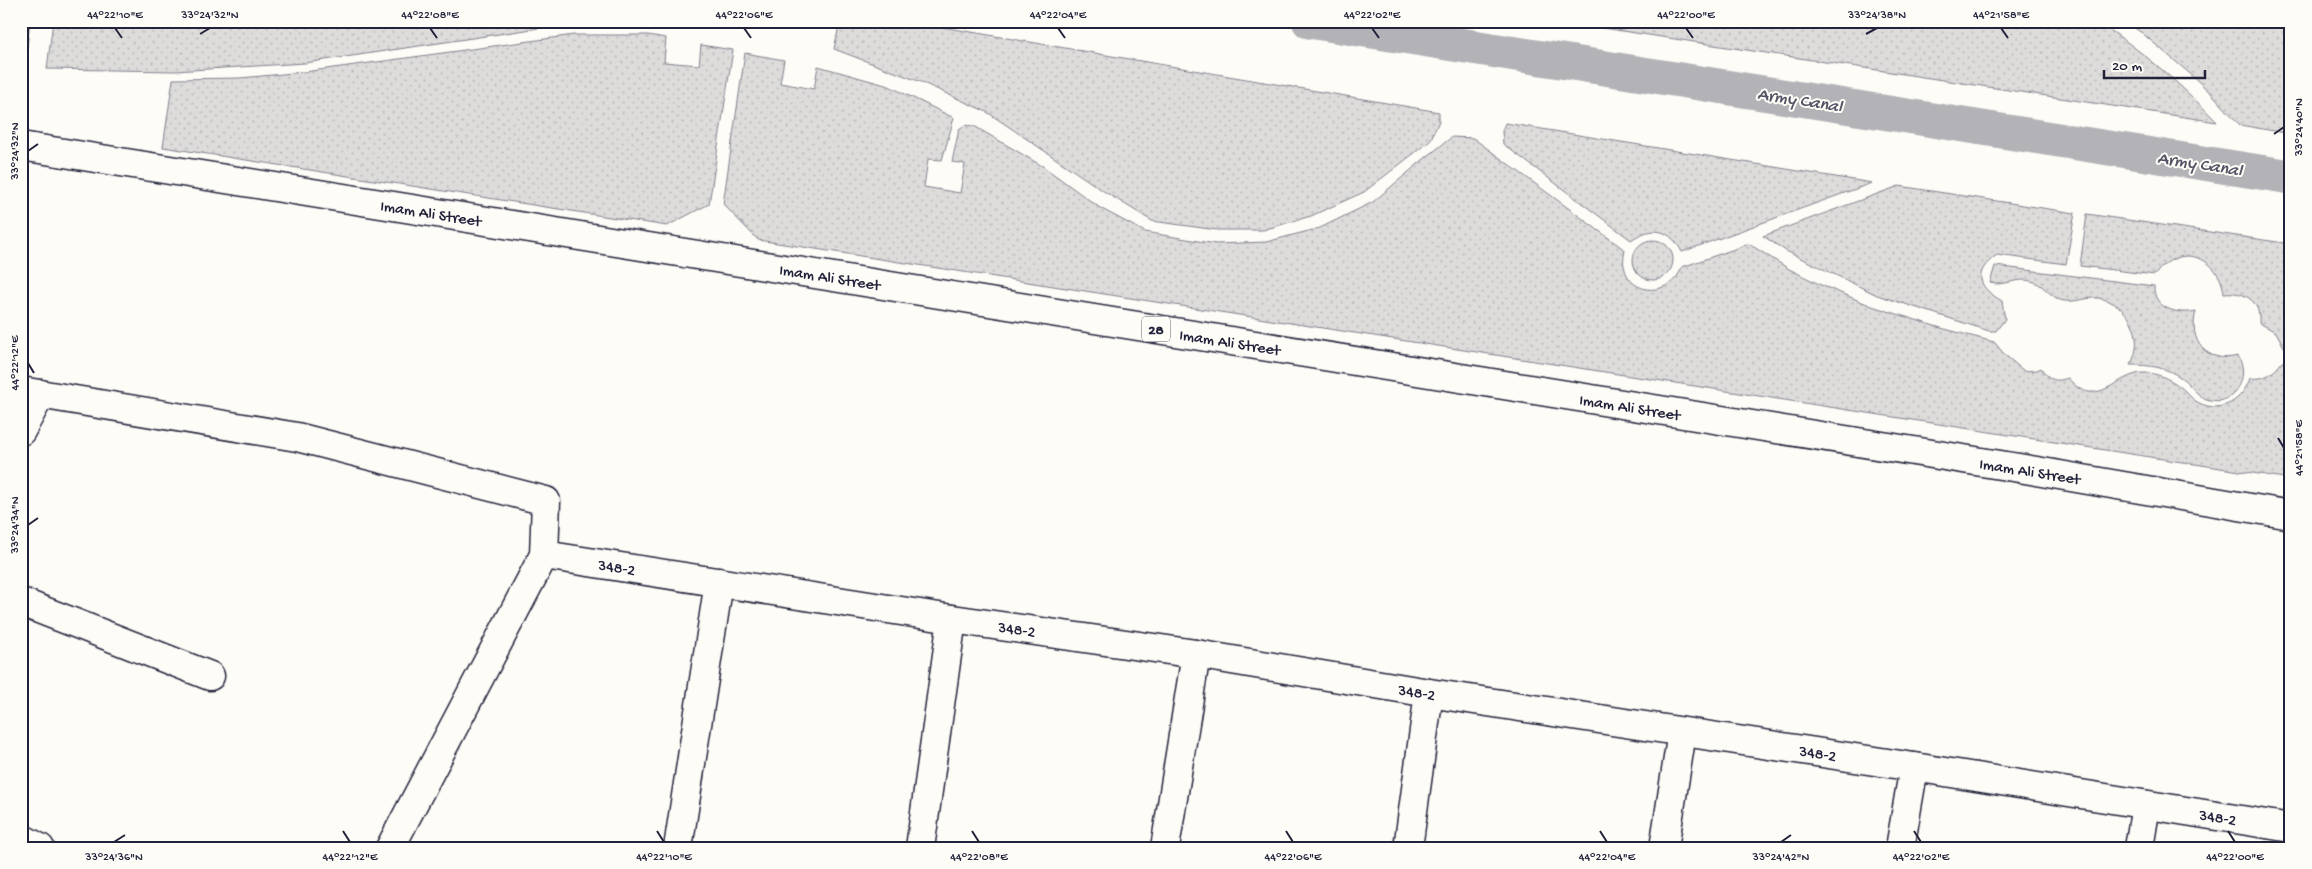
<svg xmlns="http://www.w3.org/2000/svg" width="2312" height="869" viewBox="0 0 2312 869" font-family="'Gochi Hand',sans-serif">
<defs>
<pattern id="grass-dots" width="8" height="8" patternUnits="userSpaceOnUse" patternTransform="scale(1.25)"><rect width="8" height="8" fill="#dddcdb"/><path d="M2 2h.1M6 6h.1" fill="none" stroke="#bdbcbd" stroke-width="1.8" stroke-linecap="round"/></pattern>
</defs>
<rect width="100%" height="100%" fill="#fdfcf7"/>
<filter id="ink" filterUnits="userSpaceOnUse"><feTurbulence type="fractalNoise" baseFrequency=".02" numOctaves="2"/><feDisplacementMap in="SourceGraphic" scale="10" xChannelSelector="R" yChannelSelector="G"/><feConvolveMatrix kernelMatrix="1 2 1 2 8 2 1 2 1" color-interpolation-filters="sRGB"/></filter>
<g filter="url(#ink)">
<g fill="url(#grass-dots)" stroke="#807f8b">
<polygon points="21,21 30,21 25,66 21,66"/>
<polygon points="53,21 586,21 305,63 175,71 47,69"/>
<polygon points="840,21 907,21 1439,112 1439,121 1430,141 1364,192 1311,216 1263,230 1217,230 1152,221 1105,192 987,112 921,82 834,49"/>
<path d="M1557 21H2097C2143 52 2178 81 2217 122Z"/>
<polygon points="2124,21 2291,21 2291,134 2240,125 2214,96 2188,72 2142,33"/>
<polygon points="574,35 648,35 666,38 664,62 699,65 701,45 733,50 709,204 667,226 163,147 173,79 240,78 304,72"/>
<path d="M745 53 784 60 780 83 814 89 818 66 889 86 954 118 942 160 928 159 924 187 960 193 965 164 952 162 959 129 965 125 974 126 1044 167 1100 208 1145 232 1216 244 1266 242 1320 228 1373 202 1424 159 1452 137 1473 138 1625 250C1624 255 1623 262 1624 266 1630 298 1672 296 1682 267L1749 244 1789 269 1821 285 1872 306 1941 328 1994 342 2005 355 2024 371 2037 370 2041 368C2049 379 2054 383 2068 378 2096 412 2116 374 2143 373 2157 372 2175 381 2185 391 2189 395 2193 400 2199 403 2222 414 2243 400 2250 378 2265 380 2274 373 2282 362L2291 361V479L758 240 723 204Z"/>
<path d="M1505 123 1872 183 1682 252C1670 229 1653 225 1631 240L1503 144 1502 131Z"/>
<path d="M1899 186 2075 213 2066 264 1997 255C1971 273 1979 288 2002 301L2005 319 1996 331H1989L1877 295 1786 251 1763 236Z"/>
<path d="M2087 214 2291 244V346L2284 347 2276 332 2259 323C2261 301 2245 291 2224 293 2219 255 2178 242 2155 275L2080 266Z"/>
<circle cx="1653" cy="260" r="20"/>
<path d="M1995 266 2154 286C2153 309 2178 315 2196 311 2188 341 2206 364 2238 356 2251 376 2235 406 2210 400 2198 398 2192 386 2183 379 2167 367 2150 365 2130 365 2147 338 2128 302 2098 298 2086 297 2071 304 2060 300 2049 295 2042 283 2031 281 2017 277 2003 287 1990 283Z"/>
</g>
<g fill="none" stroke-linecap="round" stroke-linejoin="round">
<polyline stroke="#b2b2b7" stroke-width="35" points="1309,21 2291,177"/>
<g stroke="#22223b" stroke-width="31">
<g id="street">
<polyline points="21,391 297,437 546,501 544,555 390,848"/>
<polyline points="21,431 41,394"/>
<polyline points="544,555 952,619 1196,654 1429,693 1914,767 2291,828"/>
<polyline points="21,602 210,676"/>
<polyline points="21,838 40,848"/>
<polyline points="678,848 719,582"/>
<polyline points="920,848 952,619"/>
<polyline points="1165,848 1196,654"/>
<polyline points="1408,848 1429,693"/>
<polyline points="1664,848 1682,732"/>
<polyline points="1900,848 1914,767"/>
<polyline points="2139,848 2146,805"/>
</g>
</g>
<g stroke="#22223b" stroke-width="31">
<polyline id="highway" points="21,146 2019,468 2291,515"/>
</g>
<use href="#street" stroke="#fdfcf7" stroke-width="28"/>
<use href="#highway" stroke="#fdfcf7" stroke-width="28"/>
</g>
</g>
<path fill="none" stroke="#22223b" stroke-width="2" d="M115 28 122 38M430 28 437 38M744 28 751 38M1058 28 1065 38M1372 28 1379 38M1686 28 1693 38M2001 28 2008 38M200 34 210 28M1866 34 1877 28M2274 134 2284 127M28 151 38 144M28 363 34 373M2278 438 2284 448M28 525 38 518M343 831 350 842M657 831 664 842M972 831 979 842M1286 831 1293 842M1600 831 1607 842M1914 831 1921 842M2228 831 2235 842M114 842 125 835M1781 842 1791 835"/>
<g text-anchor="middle" stroke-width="4" stroke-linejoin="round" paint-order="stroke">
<rect fill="#fdfcf7" stroke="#646373" stroke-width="1" x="1142" y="316.5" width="28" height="25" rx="4"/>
<g font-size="15" font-weight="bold" fill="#22223b">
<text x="1156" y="334">28</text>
</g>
<g font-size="16" fill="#22223b" stroke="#fdfcf7">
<text transform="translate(431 212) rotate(9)" y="6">Imam Ali Street</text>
<text transform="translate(830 276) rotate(9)" y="6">Imam Ali Street</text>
<text transform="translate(1230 341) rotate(9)" y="6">Imam Ali Street</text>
<text transform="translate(1630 406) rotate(9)" y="6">Imam Ali Street</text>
<text transform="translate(2030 470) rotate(9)" y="6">Imam Ali Street</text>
<text transform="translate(617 566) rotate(9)" y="6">348-2</text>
<text transform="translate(1017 628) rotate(8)" y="6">348-2</text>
<text transform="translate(1417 691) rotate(9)" y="6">348-2</text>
<text transform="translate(1818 752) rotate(9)" y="6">348-2</text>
<text transform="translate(2218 816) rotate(9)" y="6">348-2</text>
</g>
<g font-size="18" font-style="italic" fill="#545466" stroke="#fdfcf7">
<text transform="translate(1800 99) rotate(9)" y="6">Army Canal</text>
<text transform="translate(2200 163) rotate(9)" y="6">Army Canal</text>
</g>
</g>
<rect width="2312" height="869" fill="none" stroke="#fdfcf7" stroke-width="55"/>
<path d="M2104 70v8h101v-8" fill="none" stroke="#22223b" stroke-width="2.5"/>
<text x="2112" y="70" font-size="15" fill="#22223b" stroke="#fdfcf7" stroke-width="4" paint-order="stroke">20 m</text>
<rect x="28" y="28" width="2256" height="814" fill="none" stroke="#22223b" stroke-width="2"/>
<g font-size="12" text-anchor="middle" fill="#22223b">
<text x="115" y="18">44°22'10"E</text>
<text x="210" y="18">33°24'32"N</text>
<text x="430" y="18">44°22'08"E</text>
<text x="744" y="18">44°22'06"E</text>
<text x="1058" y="18">44°22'04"E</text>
<text x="1372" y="18">44°22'02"E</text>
<text x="1686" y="18">44°22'00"E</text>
<text x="1877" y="18">33°24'38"N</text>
<text x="2001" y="18">44°21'58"E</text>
<text transform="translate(2298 127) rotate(-90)" y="4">33°24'40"N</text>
<text transform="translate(14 151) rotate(-90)" y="4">33°24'32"N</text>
<text transform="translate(14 363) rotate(-90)" y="4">44°22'12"E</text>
<text transform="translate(2298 448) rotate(-90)" y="4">44°21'58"E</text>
<text transform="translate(14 525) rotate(-90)" y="4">33°24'34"N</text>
<text x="114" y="860">33°24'36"N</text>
<text x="350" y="860">44°22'12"E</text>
<text x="664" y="860">44°22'10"E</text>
<text x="979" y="860">44°22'08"E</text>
<text x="1293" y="860">44°22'06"E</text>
<text x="1607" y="860">44°22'04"E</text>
<text x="1781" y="860">33°24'42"N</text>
<text x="1921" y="860">44°22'02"E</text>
<text x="2235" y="860">44°22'00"E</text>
</g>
</svg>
